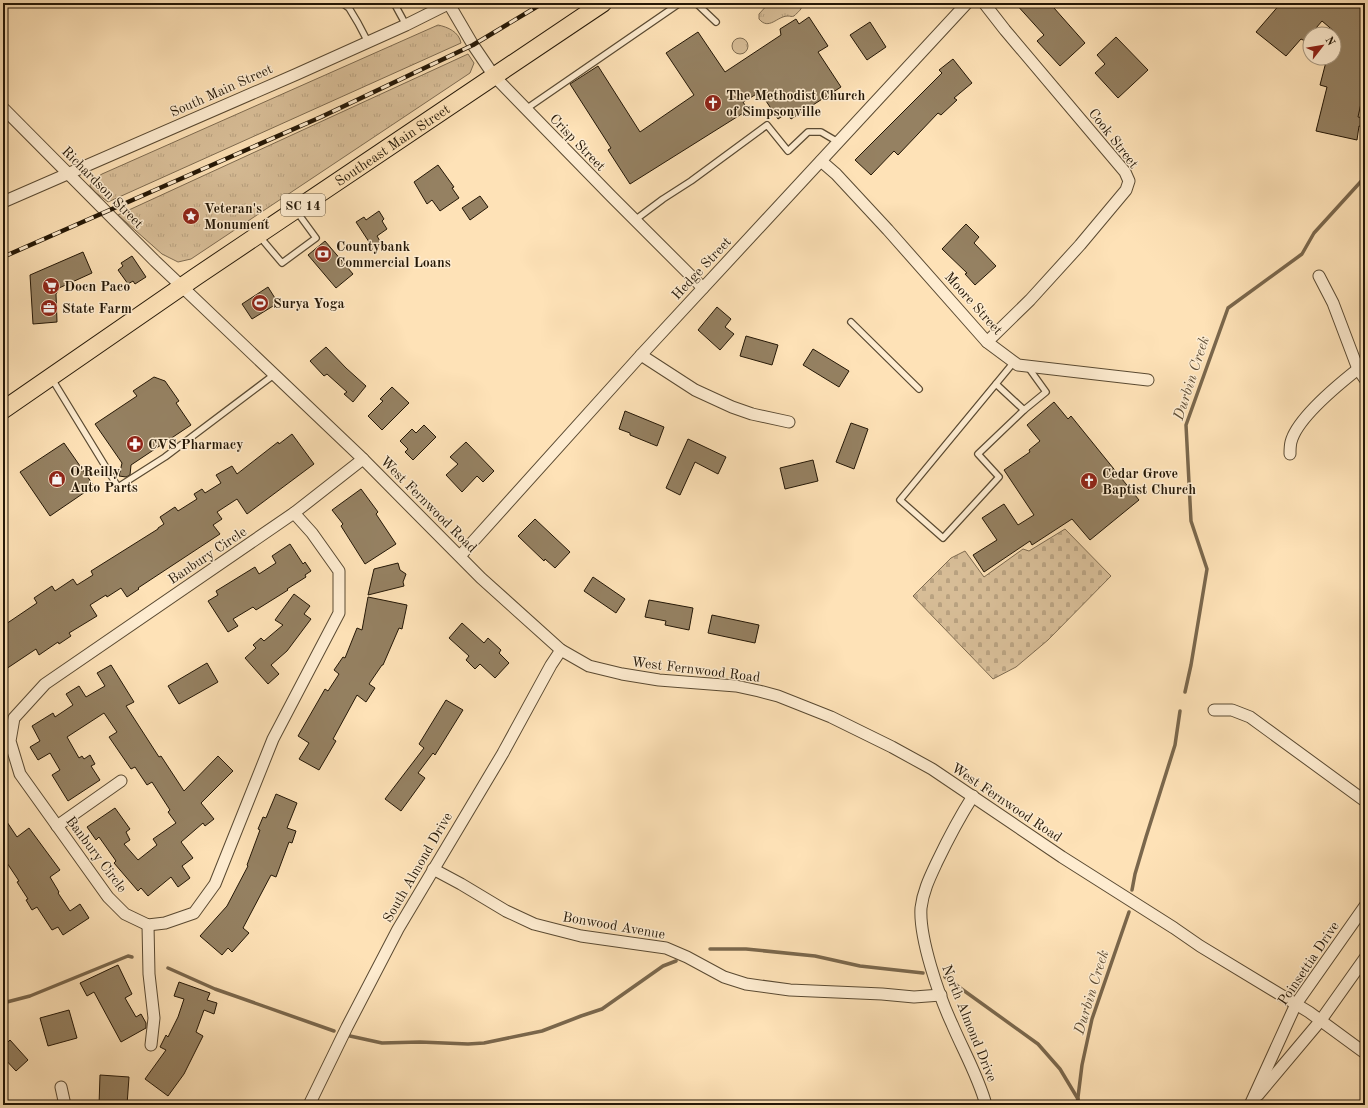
<svg xmlns="http://www.w3.org/2000/svg" width="1368" height="1108" viewBox="0 0 1368 1108" font-family="'Old Standard TT',serif">
<defs>
<pattern id="grass-tufts" width="24" height="20" patternUnits="userSpaceOnUse"><rect width="24" height="20" fill="#d9bf99"/><path d="M3 7l-1-3M5 7V3M7 7l1-3M15 17l-1-3M17 17v-4M19 17l1-3" fill="none" stroke="#baa382"/></pattern>
<pattern id="cemetery-stones" width="16" height="16" patternUnits="userSpaceOnUse"><rect width="16" height="16" fill="#d9bf99"/><path d="M2 7V4a2 2 0 0 1 4 0v3zM10 15v-3a2 2 0 0 1 4 0v3z" fill="#baa382"/></pattern>
</defs>
<rect width="100%" height="100%" fill="#fee2b7"/>
<filter id="stains"><feTurbulence type="fractalNoise" baseFrequency=".005" numOctaves="4"/><feColorMatrix values="0 0 0 0 .2 0 0 0 0 .09 0 0 0 0 .02 0 0 0 .5 -.17"/></filter>
<radialGradient id="worn" r=".72"><stop offset=".6" stop-color="#630" stop-opacity="0"/><stop offset="1" stop-color="#630" stop-opacity=".3"/></radialGradient>
<g fill="url(#grass-tufts)" stroke="#7e6b50">
<path d="M769 3H802C803 9 798 12 794 16 792 17 790 16 788 16 777 16 769 31 759 19V14Z"/>
<path d="M438 25C448 27 459 32 461 43L108 202 95 192 90 186 91 181 102 174Z"/>
<circle cx="740" cy="46" r="8"/>
<polygon points="468,54 474,63 470,73 191,259 178,262 162,254 118,215"/>
</g>
<polygon fill="url(#cemetery-stones)" stroke="#7e6b50" points="1065,529 1111,576 1048,640 1016,667 993,679 913,596 951,558 965,551 984,577 1023,549 1029,551"/>
<g fill="none" stroke-linecap="round" stroke-linejoin="round">
<g stroke="#7a674c" stroke-width="3.5">
<polyline points="1185,692 1191,665 1207,569 1191,521 1186,425 1228,308 1302,254 1314,233 1365,177"/>
<polyline points="1132,890 1135,874 1146,837 1175,745 1180,711"/>
<polyline points="710,949 746,949 815,956 860,966 923,973"/>
<polyline points="168,968 215,989 334,1031"/>
<polyline points="945,977 1038,1044 1060,1069 1078,1099"/>
<polyline points="3,1003 30,996 128,956 132,957"/>
<polyline points="350,1036 382,1043 420,1042 468,1044 484,1043 542,1031 581,1016 602,1009 663,966 676,961"/>
<polyline points="1077,1105 1082,1065 1092,1019 1129,912"/>
</g>
</g>
<g fill="#958162" stroke="#241706">
<polygon points="1015,3 1060,3 1054,8 1085,43 1060,66 1037,41 1044,35"/>
<polygon points="1281,3 1365,3 1365,94 1363,94 1358,117 1365,118 1365,119 1363,127 1359,126 1357,140 1316,131 1327,87 1320,85 1327,58 1334,58 1336,33 1322,21 1305,41 1301,39 1286,56 1256,32"/>
<polygon points="809,17 828,46 818,52 841,87 791,119 787,113 778,119 760,92 743,102 748,110 630,184 608,150 611,148 570,84 598,66 640,132 694,95 666,53 698,32 725,72 781,35 780,29 796,19 799,24"/>
<polygon points="870,22 886,47 867,60 850,35"/>
<polygon points="1116,37 1148,70 1118,98 1095,73 1105,64 1097,55"/>
<polygon points="953,59 972,83 954,98 957,100 941,115 938,113 898,155 894,151 871,175 855,160 942,73 939,70"/>
<polygon points="438,165 454,187 452,188 459,198 440,211 432,200 427,204 414,182"/>
<polygon points="480,196 488,207 470,220 462,208"/>
<polygon points="379,211 384,219 382,221 387,229 377,236 381,243 373,248 356,222 364,217 366,220"/>
<polygon points="966,224 979,237 974,243 996,266 975,285 965,274 967,273 942,249"/>
<polygon points="325,241 353,274 336,288 308,255"/>
<polygon points="83,252 92,273 59,288 56,294 57,322 33,324 30,275"/>
<polygon points="132,256 146,277 135,284 133,281 128,284 118,270 123,266 121,263"/>
<polygon points="268,287 278,303 252,319 242,304"/>
<polygon points="717,307 731,319 725,327 734,334 720,350 698,330"/>
<polygon points="746,336 778,345 772,365 740,356"/>
<polygon points="326,347 346,368 366,386 353,402 344,394 347,392 327,374 324,376 310,361"/>
<polygon points="813,349 849,371 839,387 803,365"/>
<polygon points="154,377 165,381 179,401 176,403 191,425 131,465 130,475 126,477 119,476 122,463 95,424 137,396 133,391"/>
<polygon points="392,387 409,403 382,430 368,416 383,401 380,399"/>
<polygon points="1054,402 1068,419 1071,416 1139,500 1090,540 1072,519 1032,545 1030,541 984,572 973,555 997,540 982,518 1004,504 1018,525 1034,515 1004,470 1030,452 1029,450 1040,441 1027,425"/>
<polygon points="625,411 664,427 657,446 630,435 630,433 619,429"/>
<polygon points="851,423 868,429 854,469 836,462"/>
<polygon points="424,425 436,437 413,460 405,452 408,449 400,441 412,429 416,433"/>
<polygon points="292,434 314,464 247,514 237,499 217,512 222,519 213,525 220,534 138,588 139,589 127,597 121,588 107,597 106,595 90,605 97,616 69,633 71,636 59,644 58,642 39,655 36,649 3,671 3,626 37,603 34,598 52,586 55,591 73,579 77,585 93,575 91,571 158,529 158,528 164,524 160,517 175,507 178,511 197,499 194,494 202,489 205,493 221,483 216,475 232,466 237,474 278,442 279,444"/>
<polygon points="688,439 726,457 718,474 695,462 680,495 666,488"/>
<polygon points="466,442 494,471 483,482 477,476 462,492 446,475 458,464 450,457"/>
<polygon points="64,443 94,486 50,516 20,472"/>
<polygon points="813,460 818,481 785,489 780,468"/>
<polygon points="361,489 378,512 376,514 396,544 365,564 341,526 343,524 332,510"/>
<polygon points="535,519 570,552 555,568 545,559 544,561 518,536"/>
<polygon points="290,544 303,564 305,562 311,571 305,575 306,577 287,589 288,590 256,610 253,607 233,619 238,626 228,632 208,601 218,595 216,591 255,567 259,574 276,563 272,556"/>
<polygon points="398,563 400,570 406,574 403,582 404,586 368,595 374,569"/>
<polygon points="593,577 625,599 616,613 584,591"/>
<polygon points="294,594 310,606 304,614 311,619 287,651 271,665 279,674 268,684 245,658 256,648 253,645 261,638 264,641 283,625 275,620"/>
<polygon points="368,597 407,605 402,629 399,628 383,665 382,665 369,684 375,688 366,702 357,695 333,739 336,741 319,770 299,759 309,743 298,736 325,689 328,691 339,674 334,670 343,657 345,658 357,628 362,630"/>
<polygon points="649,600 693,608 689,630 665,625 666,621 645,617"/>
<polygon points="712,615 759,625 755,643 708,633"/>
<polygon points="462,623 484,643 488,638 501,650 499,653 509,663 495,678 480,664 475,669 466,660 469,656 449,638"/>
<polygon points="207,663 218,682 179,704 168,686"/>
<polygon points="111,665 134,702 126,706 159,757 161,756 184,791 218,756 233,771 201,803 214,819 205,826 203,823 181,842 193,858 182,866 190,878 178,887 171,877 148,896 141,888 138,891 114,863 116,861 99,837 96,840 87,827 115,808 130,829 126,832 130,840 124,844 138,860 157,845 153,839 176,823 168,812 170,810 152,782 147,785 135,767 131,769 109,737 117,732 104,713 67,737 79,758 82,756 84,759 90,755 95,764 91,766 100,780 68,801 52,775 60,770 50,753 38,760 30,747 40,741 32,726 53,713 55,717 73,705 66,694 79,686 86,697 105,686 97,673"/>
<polygon points="446,700 463,710 435,755 433,753 418,773 425,778 401,811 385,799 424,748 419,744"/>
<polygon points="276,794 297,803 287,828 296,831 292,843 289,842 276,877 271,875 243,928 249,933 232,952 228,948 222,955 200,936 227,906 248,866 247,865 260,830 258,829 263,817 266,818"/>
<polygon points="3,816 17,837 29,828 60,870 50,877 59,892 58,893 70,911 80,904 89,918 63,935 58,927 52,930 37,907 32,910 26,900 28,899 17,882 19,881 3,857"/>
<polygon points="118,965 132,994 125,998 136,1017 141,1014 146,1023 146,1028 121,1042 94,992 87,996 80,983"/>
<polygon points="179,982 210,993 207,1000 217,1003 214,1014 204,1010 196,1032 203,1036 184,1074 168,1096 145,1079 166,1050 160,1047 166,1035 168,1037 178,1017 184,999 174,996"/>
<polygon points="69,1010 77,1038 48,1046 40,1018"/>
<polygon points="10,1040 28,1060 16,1071 3,1057 3,1047"/>
<polygon points="100,1075 129,1077 127,1105 99,1105"/>
</g>
<g fill="none" stroke-linecap="round" stroke-linejoin="round">
<g stroke="#5a4a32" stroke-width="8">
<g id="service">
<polyline points="342,3 349,8 358,23 368,42"/>
<polyline points="394,3 406,25"/>
<polyline points="696,3 716,22"/>
<polyline points="526,109 680,3"/>
<polyline points="635,220 663,199 691,181 767,125 788,151 808,132 821,132 838,142"/>
<polyline points="260,237 282,263 316,238 297,212"/>
<polyline points="851,322 919,389"/>
<polyline points="1014,362 900,500 943,538 999,477 978,454 1024,410"/>
<polyline points="52,379 118,487 165,457 275,374"/>
<polyline points="996,384 1024,410 1046,392 1028,367"/>
</g>
</g>
<g stroke="#5a4a32" stroke-width="13">
<g id="minor">
<polyline points="984,3 1005,30 1125,172 1129,181 1126,190 1080,245 1030,300 987,342"/>
<polyline points="449,4 473,45 494,76 611,196 703,288"/>
<polyline points="3,108 155,261 363,459 481,578 561,650 589,666 622,674 659,680 736,686 759,691 778,696 831,717 892,747 932,769 1062,857 1174,928 1200,946 1309,1012 1365,1053"/>
<polyline points="821,161 836,174 888,230 987,342 1018,365 1148,380"/>
<polyline points="3,202 297,74 406,25 450,3"/>
<polyline points="1319,276 1333,303 1358,369 1365,379"/>
<polyline points="641,355 695,390 732,407 752,414 789,422"/>
<path d="M1290 454C1290 450 1290 446 1291 442 1297 418 1339 384 1358 369"/>
<polygon points="294,513 312,533 339,571 339,613 273,739 215,884 194,913 165,923 148,925 125,914 108,897 20,774 10,741 14,718 45,684"/>
<polyline points="294,513 363,459"/>
<polyline points="460,556 641,355 967,3"/>
<polyline points="1214,710 1232,710 1250,717 1365,801"/>
<path d="M973 796C959 818 948 839 937 862 930 877 923 891 921 908 919 938 939 996 952 1024 963 1050 979 1078 986 1105"/>
<polyline points="57,826 121,781"/>
<polyline points="433,869 461,884 506,911 534,924 581,936 666,948 687,957 724,977 746,984 790,990 882,994 914,997 941,995"/>
<polyline points="148,925 149,974 154,1018 151,1045"/>
<polyline points="61,1087 65,1105"/>
<polyline points="1258,1095 1321,1020 1365,958"/>
<polyline points="309,1105 347,1027 398,929 503,753 551,665 561,650"/>
<polyline points="1250,1105 1296,1004 1365,906"/>
</g>
</g>
<g stroke="#241706" stroke-width="19">
<g id="primary">
<path id="s1" d="M3 410 197 276 603 3"/>
</g>
</g>
<use href="#service" stroke="#feecd0" stroke-width="5.5"/>
<use href="#minor" stroke="#feecd0" stroke-width="11"/>
<use href="#primary" stroke="#fee2b7" stroke-width="17"/>
<g stroke="#241706" stroke-width="4.5">
<polyline id="rail" points="3,257 321,117 473,45 543,3"/>
</g>
<use href="#rail" stroke="#feecd0" stroke-width="3" stroke-dasharray="9" stroke-linecap="butt"/>
</g>
<defs>
<g id="church-disc" transform="scale(0.9)"><circle r="9.5" fill="#8f2418" stroke="#feecd0"/><path d="M-1.2-6h2.4v3.5h3.3v2.4h-3.3V6h-2.4V-.1h-3.3v-2.4h3.3Z" fill="#fff"/></g>
<g id="sight-disc" transform="scale(0.9)"><circle r="9.5" fill="#8f2418" stroke="#feecd0"/><path d="M0-6L1.8-2.2L6-1.7L2.9 1.2L3.7 5.4L0 3.3L-3.7 5.4L-2.9 1.2L-6-1.7L-1.8-2.2Z" fill="#fff"/></g>
<g id="bank-disc" transform="scale(0.9)"><circle r="9.5" fill="#8f2418" stroke="#feecd0"/><path d="M-6-4H6V4H-6ZM0-2.3a2.3 2.3 0 1 0 0 4.6a2.3 2.3 0 1 0 0-4.6Z" fill="#fff"/></g>
<g id="supermarket-disc" transform="scale(0.9)"><circle r="9.5" fill="#8f2418" stroke="#feecd0"/><path d="M-6-5.5h2.5l.6 2H6L4.5 2H-2.5L-4.4-4H-6ZM-1.5 3.2a1.3 1.3 0 1 0 .1 0ZM3 3.2a1.3 1.3 0 1 0 .1 0Z" fill="#fff"/></g>
<g id="stadium-disc" transform="scale(0.9)"><circle r="9.5" fill="#8f2418" stroke="#feecd0"/><path d="M0-5a6.5 5 0 1 0 0 10a6.5 5 0 1 0 0-10ZM-3.5-1.8h7v3.6h-7Z" fill="#fff"/></g>
<g id="office-disc" transform="scale(0.9)"><circle r="9.5" fill="#8f2418" stroke="#feecd0"/><path d="M-6-3h4V-5.5h4V-3h4V5H-6ZM-1-4.5V-3h2v-1.5ZM-6 0V1H6V0Z" fill="#fff"/></g>
<g id="pharmacy-disc" transform="scale(0.9)"><circle r="9.5" fill="#8f2418" stroke="#feecd0"/><path d="M-2-6h4v4h4v4h-4v4h-4v-4h-4v-4h4Z" fill="#fff"/></g>
<g id="shop-disc" transform="scale(0.9)"><circle r="9.5" fill="#8f2418" stroke="#feecd0"/><path d="M-5-2.5h2.3a2.7 3.5 0 0 1 5.4 0H5L5.5 6h-11ZM-1.5-2.5h3a1.5 2.3 0 0 0-3 0Z" fill="#fff"/></g>
</defs>
<g fill-rule="evenodd">
<use href="#church-disc" x="713" y="103"/>
<use href="#sight-disc" x="191" y="216"/>
<use href="#bank-disc" x="323" y="254"/>
<use href="#supermarket-disc" x="51" y="286"/>
<use href="#stadium-disc" x="260" y="303"/>
<use href="#office-disc" x="49" y="308"/>
<use href="#pharmacy-disc" x="135" y="444"/>
<use href="#shop-disc" x="57" y="479"/>
<use href="#church-disc" x="1089" y="481"/>
</g>
<g text-anchor="middle" stroke-width="3" stroke-linejoin="round" paint-order="stroke">
<rect fill="#feecd0" stroke="#655743" stroke-width="1" x="281" y="194" width="44" height="22" rx="3"/>
<g font-size="13" font-weight="bold" fill="#241706">
<text x="303" y="210">SC 14</text>
</g>
<g font-size="14" fill="#241706" stroke="#feecd0">
<text transform="translate(221 90) rotate(-24)" y="5">South Main Street</text>
<text transform="translate(1114 138) rotate(52)" y="5">Cook Street</text>
<text transform="translate(578 142) rotate(46)" y="5">Crisp Street</text>
<text dy="5" stroke="none"><textPath href="#s1" startOffset="471">Southeast Main Street</textPath></text>
<text transform="translate(103 187) rotate(45)" y="5">Richardson Street</text>
<text transform="translate(701 268) rotate(-47)" y="5">Hedge Street</text>
<text transform="translate(974 303) rotate(48)" y="5">Moore Street</text>
<text transform="translate(429 504) rotate(45)" y="5">West Fernwood Road</text>
<text transform="translate(207 555) rotate(-34)" y="5">Banbury Circle</text>
<text transform="translate(696 669) rotate(7)" y="5">West Fernwood Road</text>
<text transform="translate(1007 802) rotate(34)" y="5">West Fernwood Road</text>
<text transform="translate(97 854) rotate(53)" y="5">Banbury Circle</text>
<text transform="translate(417 867) rotate(-60)" y="5">South Almond Drive</text>
<text transform="translate(614 925) rotate(10)" y="5">Bonwood Avenue</text>
<text transform="translate(1308 963) rotate(-56)" y="5">Poinsettia Drive</text>
<text transform="translate(970 1023) rotate(68)" y="5">North Almond Drive</text>
</g>
<g font-size="14" font-weight="bold" fill="#241706" stroke="#feecd0" text-anchor="start">
<text x="726" y="100">The Methodist Church<tspan x="726" dy="16">of Simpsonville</tspan></text>
<text x="204" y="213">Veteran's<tspan x="204" dy="16">Monument</tspan></text>
<text x="336" y="251">Countybank<tspan x="336" dy="16">Commercial Loans</tspan></text>
<text x="64" y="291">Docn Paco</text>
<text x="273" y="308">Surya Yoga</text>
<text x="62" y="313">State Farm</text>
<text x="148" y="449">CVS Pharmacy</text>
<text x="70" y="476">O'Reilly<tspan x="70" dy="16">Auto Parts</tspan></text>
<text x="1102" y="478">Cedar Grove<tspan x="1102" dy="16">Baptist Church</tspan></text>
</g>
<g font-size="15" font-style="italic" fill="#5e4d35" stroke="#feecd0">
<text transform="translate(1191 378) rotate(-72)" y="5">Durbin Creek</text>
<text transform="translate(1091 992) rotate(-73)" y="5">Durbin Creek</text>
</g>
</g>
<rect width="1368" height="1108" fill="none" stroke="#fee2b7" stroke-width="16"/>
<rect x="4" y="4" width="1360" height="1100" fill="none" stroke="#241706" stroke-width="2"/>
<rect x="8" y="8" width="1352" height="1092" fill="none" stroke="#241706"/>
<g transform="translate(1322 46) rotate(59)"><circle r="19" fill="#feecd0" stroke="#a7977f"/>
<path d="M0-3L7 15L0 10L-7 15Z" fill="#8f2418"/>
<text y="-6" font-size="11" font-weight="bold" text-anchor="middle" fill="#241706">N</text>
</g>
<rect width="100%" height="100%" filter="url(#stains)"/>
<rect width="100%" height="100%" fill="url(#worn)"/>
</svg>
